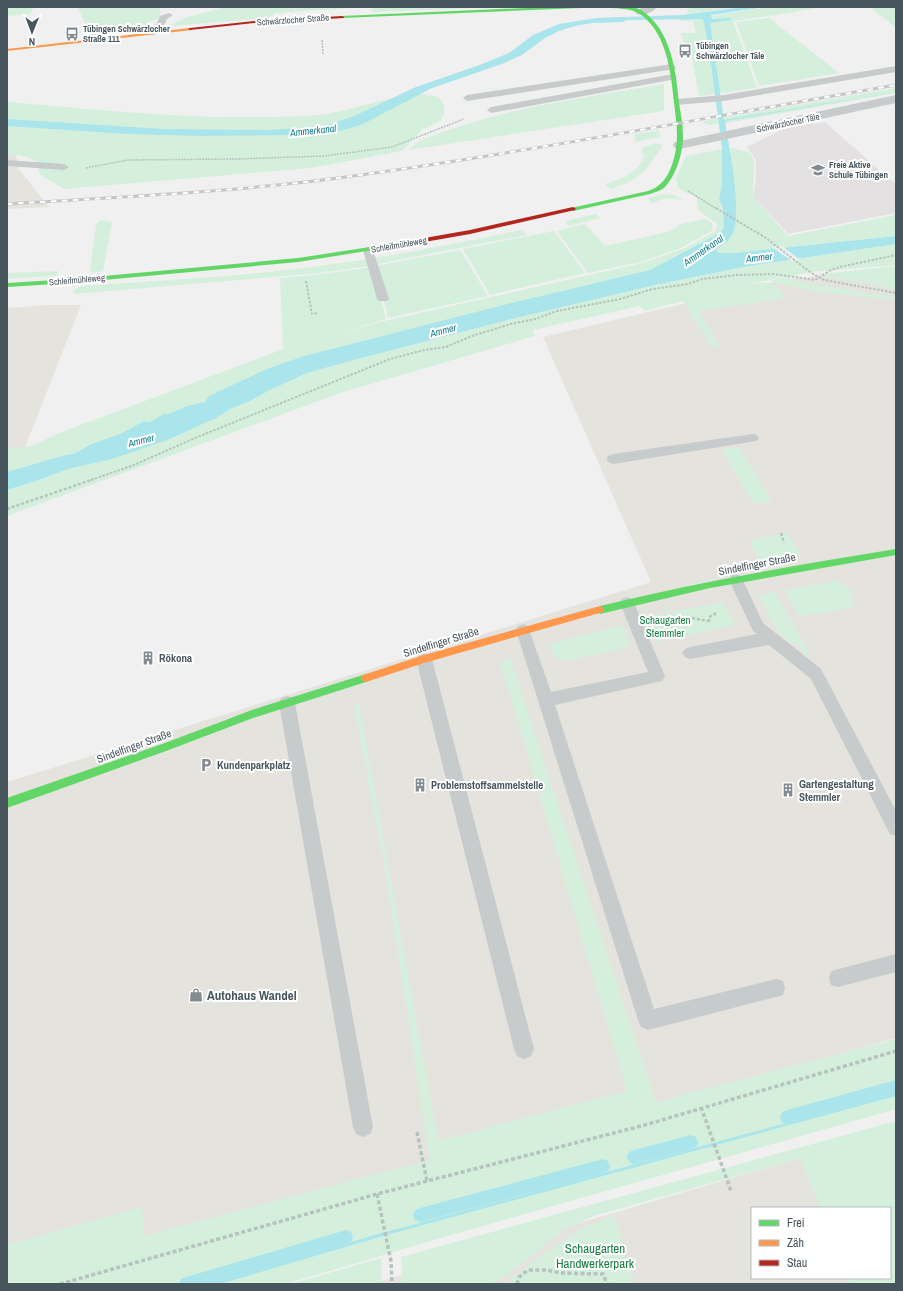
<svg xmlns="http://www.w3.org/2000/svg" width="903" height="1291" viewBox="0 0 903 1291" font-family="'Archivo Narrow',sans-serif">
<rect width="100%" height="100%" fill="#f1f0f0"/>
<g fill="#e5e3de" fill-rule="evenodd">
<polygon points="7,129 12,130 18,168 49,207 7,209"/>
<polygon points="896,266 896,1038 29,1284 7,1284 7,782 651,582 543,337 779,281"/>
<polygon points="46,305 81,305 7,493 7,308"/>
<path d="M896 1130V1284H372L800 1158ZM752 1208H890V1278H752Z"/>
</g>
<polygon fill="#e3e1e2" points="825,122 896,185 896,213 788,234 753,197 756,179 756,160 747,147 785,128"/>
<g fill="#d5efdd">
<polygon points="7,7 33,7 31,14 7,16"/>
<polygon points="78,7 159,7 161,17 136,29 91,37"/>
<polygon points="225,7 366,7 276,13 267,18 170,26 170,25 188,17"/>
<polygon points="370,7 506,7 373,12"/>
<polygon points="689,7 736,7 687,14"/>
<polygon points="769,7 823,7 770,16 767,14 769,16 733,21 757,88 699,96 692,58 680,33 696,33 693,21 680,21 680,19 703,19 712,16"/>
<polygon points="870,7 896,7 896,28"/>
<polygon points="769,18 839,73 759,86 736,22"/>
<path d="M664 84V111L409 150C418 139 430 137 443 132 514 106 590 97 664 84Z"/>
<polygon points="896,88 896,93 727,123 709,125 704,123 704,121"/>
<path d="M419 93 438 97 444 104V114L441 120 422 130 402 151 311 168 64 189 40 175 36 161 20 155 7 154V102C94 109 180 119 267 117 284 116 302 117 318 115 353 111 385 97 419 93Z"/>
<polygon points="659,130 661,137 635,142 635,134"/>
<path d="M655 143 663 145C644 172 643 178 611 189L605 184C621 179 641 172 644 154L641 152 644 147Z"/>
<polygon points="730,148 733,148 750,153 754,160 753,197 788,236 896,215 896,236 734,253 719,253 716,250 732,235 736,214"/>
<polygon points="722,149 722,186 719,198 723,209 724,227 720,233 650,270 503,305 304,356 205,402 187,406 168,414 163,414 150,422 144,421 120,434 94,443 73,454 65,455 7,472 7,448 28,447 67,430 283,349 280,278 315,275 372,267 386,319 330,336 380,322 642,263 683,249 716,231 717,224 698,210 697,198 678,188 676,178 686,156"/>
<polygon points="663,194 675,195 684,200 667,198 651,203 648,198"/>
<polygon points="596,214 600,218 569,226 565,221"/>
<polygon points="705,219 712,223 713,230 681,248 641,262 588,273 557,231 585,224 605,246 671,231 681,224"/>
<polygon points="101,220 110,221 112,223 103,271 92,273 90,271 96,224"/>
<path d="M521 230 527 235 362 267 319 273 75 294 73 292 75 289 83 286C159 281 236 277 312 267 382 258 452 245 521 230Z"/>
<polygon points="554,231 585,273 490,295 463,249"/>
<path d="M896 244V265L812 272 754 283 751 284C771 281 774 281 786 298L698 311 720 347 713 348 683 301 644 311 640 306 533 330 535 336 340 393 7 516V490L39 480 68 469 112 459 139 449 216 418 230 409 250 401 272 389 307 373 354 360 520 317 660 284 749 266Z"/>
<polygon points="460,250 488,296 388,318 375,266"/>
<polygon points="896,266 896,286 822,274"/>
<polygon points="57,271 58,271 58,275 54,276 7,279 7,273"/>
<polygon points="818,274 896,287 896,289 824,277"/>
<polygon points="788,277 795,281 823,286 896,297 896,300 814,291 769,281"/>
<polygon points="739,447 772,501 754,504 722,450"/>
<polygon points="787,533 800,554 760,561 749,540"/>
<path d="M837 581C852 588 853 592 852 608L799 616 785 590Z"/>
<polygon points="775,592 810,655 806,656 797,643 788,642 778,631 758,596"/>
<polygon points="723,602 735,625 656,642 646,617"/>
<polygon points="623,625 629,643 626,648 565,661 556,659 549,644"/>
<polygon points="510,658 656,1102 896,1039 896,1109 451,1235 286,1284 7,1284 7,1245 142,1207 144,1236 430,1160 385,869 354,705 359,703 438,1141 627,1091 500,661"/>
<polygon points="896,1121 896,1284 849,1284 847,1278 890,1278 890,1208 820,1208 800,1158 594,1216 563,1230 507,1275 491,1284 402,1284 401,1257"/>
<polygon points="614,1215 633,1284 506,1284 534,1261 583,1228"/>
<polygon points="381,1258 382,1284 291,1284"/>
</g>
<g fill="#aae5ec">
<path d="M743 7H765L711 15 712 19 731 18V20L710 23 724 120 896 92 725 121C729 146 743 214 732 235 729 241 721 246 716 250L719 253H734L896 236V244L749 266 660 284 520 317 354 360 307 373 272 389 250 401 230 409 216 418 167 440 112 459 68 469 39 480 7 490V472L65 455 73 454 94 443 120 434 144 421 150 422 163 414H168L187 406 205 402 209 396 267 369 304 356 503 305 650 270 720 233 724 227 723 209 719 198 722 186V149L709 48 703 19 627 20 622 22 592 23 575 26 559 31 545 38 522 55 502 64 432 88 361 125 339 131 291 135 202 136 127 134 7 126V119L163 129 269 130 323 126 352 117 416 87 477 66 509 53 533 35 559 24 596 18 682 15Z"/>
<polygon points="896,1093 896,1096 383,1236 220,1284 208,1284 382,1233"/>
</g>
<polygon fill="#f1f0f0" points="782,246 800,260 792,261 772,247"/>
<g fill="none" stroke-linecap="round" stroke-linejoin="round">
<g fill="#aae5ec" fill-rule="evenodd">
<polygon points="896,1080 896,1094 787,1124 782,1122 780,1117 782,1112 787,1110"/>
<polygon points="691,1135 696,1137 698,1142 696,1147 691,1149 634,1164 629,1162 627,1157 629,1152 634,1150"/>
<polygon points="603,1159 608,1161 610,1166 608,1171 603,1173 420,1222 415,1220 413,1215 415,1210 420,1208"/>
<polygon points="346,1230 351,1232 353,1237 351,1242 346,1244 211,1284 179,1284 181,1279 186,1277"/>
</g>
<g stroke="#b6c3be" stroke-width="1.5" stroke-dasharray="2 1" stroke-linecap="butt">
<polyline points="322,40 323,54"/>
<polyline points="86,168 128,160 237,159 324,156 392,147 464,119"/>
<polyline points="688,191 717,209"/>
</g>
<g stroke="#b6c3be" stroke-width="2" stroke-dasharray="2.5 1.5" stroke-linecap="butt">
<polyline points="716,208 766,238 810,272 824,280 896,293"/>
<polyline points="306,281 312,314 318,313"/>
<polyline points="91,480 134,465 195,438 390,359 424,350 446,347 472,336 511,324 535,319 557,311 620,299 653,289 688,284 702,279 737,275 774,274 815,280 831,270 840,267 896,255"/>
</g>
<g stroke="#b6c3be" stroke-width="2.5" stroke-dasharray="3 2" stroke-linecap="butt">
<polyline points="7,509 94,479"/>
<polyline points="781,533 784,543"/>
<polyline points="680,618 685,627"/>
<polyline points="692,618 708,621"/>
<polyline points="709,622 709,617 717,613"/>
</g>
<g stroke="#b6c3be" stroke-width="3.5" stroke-dasharray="4 2.5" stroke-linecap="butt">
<polyline points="701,1107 731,1191"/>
<polyline points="417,1132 427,1181"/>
<polyline points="377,1194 391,1261 392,1284"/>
<polyline points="60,1284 377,1194 645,1125 896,1051"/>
<polyline points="517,1284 519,1277 528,1270 547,1270 560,1273 603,1274 607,1284"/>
</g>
<g fill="#c8cbcc" fill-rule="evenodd">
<polygon points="169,13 173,15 167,19 164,26 153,35 147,35 147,31 157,23 160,16"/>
<polygon points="672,64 676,67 675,69 467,101 463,98 467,95"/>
<polygon points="896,66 896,72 724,101 677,105 673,102 677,99 724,95"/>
<polygon points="673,74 676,75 677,77 676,79 491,113 487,110 491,107"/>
<polygon points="7,160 64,164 69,167 64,170 7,166"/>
<polygon points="368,247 373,250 389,299 387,301 379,301 377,299 363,250"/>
<polygon points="753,434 757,435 759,438 757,441 613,464 608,462 607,459 608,456 613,454"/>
<polygon points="736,574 741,576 763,623 821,669 896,811 896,836 890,834 811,679 769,645 690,659 685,657 682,653 685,649 690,647 757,634 753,631 729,580 731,576"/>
<polygon points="627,597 632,599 634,603 665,676 662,681 555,705 654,1009 776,979 783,981 785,988 783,995 776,997 648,1030 641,1027 638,1020 516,630 518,626 523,624 528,626 551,692 648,672 620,603 622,599"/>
<polygon points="424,653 429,655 432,659 534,1049 531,1056 524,1059 517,1056 514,1049 416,659 419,655"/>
<polygon points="287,696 293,698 295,703 373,1127 370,1134 363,1137 356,1134 353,1127 279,703 281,698"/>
<polygon points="896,954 896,972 838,987 831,985 829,978 831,971"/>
</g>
<g fill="#c8cbcc" fill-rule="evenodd">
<path d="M643 7H655L656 8C652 13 643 16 637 14L635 12Z"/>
<polygon points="896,95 896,103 680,149 675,148 673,145 675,142 680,141"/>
</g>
<g fill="#63d668" fill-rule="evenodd">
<polygon points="547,7 583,7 581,8 342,18 340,17 342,16"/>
<path d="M611 7C621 7 632 5 641 10 671 29 676 71 679 103 681 115 683 125 683 137 683 153 676 176 664 188 660 191 655 192 650 194L573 211 570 209 571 208 648 191C652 189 656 188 659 185 672 175 677 151 677 135 677 124 675 113 674 102 671 75 668 43 649 22 642 14 633 9 622 9 618 8 614 9 611 7Z"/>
<polygon points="396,243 398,244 398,246 298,262 71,283 7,287 7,283 71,279 298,258"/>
<path d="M896 549V555L710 588 600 614 597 612 596 610 597 608 600 606C698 582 797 565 896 549Z"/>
<polygon points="366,674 369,675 371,678 369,681 253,718 166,751 7,808 7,798 165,743 252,710"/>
</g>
<g fill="#ff974d" fill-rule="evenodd">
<polygon points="190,28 192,28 192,30 7,51 7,49"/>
<polygon points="600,606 603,608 604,610 603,612 424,663 366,682 363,681 361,678 363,675 424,655"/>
</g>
<g fill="#b3261e" fill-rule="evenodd">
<polygon points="342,16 344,17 344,18 254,23 190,30 188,29 190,28 254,21"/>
<polygon points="573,207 576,209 575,210 470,234 396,247 393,245 396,243 470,230"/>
</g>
<g stroke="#c4c6c7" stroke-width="3">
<path id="rail" d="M7 204C122 197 238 192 353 176 535 151 715 116 896 85"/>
</g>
<use href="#rail" stroke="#fff" stroke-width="2" stroke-dasharray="5.5" stroke-linecap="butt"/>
</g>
<defs>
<g id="bus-bare" transform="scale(1.08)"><path d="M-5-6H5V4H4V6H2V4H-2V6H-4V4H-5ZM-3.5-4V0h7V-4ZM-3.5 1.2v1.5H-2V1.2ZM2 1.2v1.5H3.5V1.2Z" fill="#828b90" stroke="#fff" stroke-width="2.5" paint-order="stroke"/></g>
<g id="school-bare" transform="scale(1.08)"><path d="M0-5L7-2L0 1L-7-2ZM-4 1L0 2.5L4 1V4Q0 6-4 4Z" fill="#828b90" stroke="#fff" stroke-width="2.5" paint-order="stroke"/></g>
<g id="building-bare" transform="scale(1.08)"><path d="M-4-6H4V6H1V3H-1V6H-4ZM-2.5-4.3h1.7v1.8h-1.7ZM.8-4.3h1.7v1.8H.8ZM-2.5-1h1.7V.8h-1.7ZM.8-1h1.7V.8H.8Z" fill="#828b90" stroke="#fff" stroke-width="2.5" paint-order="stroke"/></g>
<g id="parking-bare" transform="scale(1.08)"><path d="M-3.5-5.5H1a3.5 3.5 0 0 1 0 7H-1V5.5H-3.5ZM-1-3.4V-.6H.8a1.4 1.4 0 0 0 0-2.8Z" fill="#828b90" stroke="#fff" stroke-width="2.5" paint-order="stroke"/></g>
<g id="shop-bare" transform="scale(1.08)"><path d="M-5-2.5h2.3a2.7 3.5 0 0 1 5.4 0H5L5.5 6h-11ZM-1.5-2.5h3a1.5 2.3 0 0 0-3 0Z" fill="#828b90" stroke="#fff" stroke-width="2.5" paint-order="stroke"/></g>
</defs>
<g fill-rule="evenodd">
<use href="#bus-bare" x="72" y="34"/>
<use href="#bus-bare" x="685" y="51"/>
<use href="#school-bare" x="818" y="170"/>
<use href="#building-bare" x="148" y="658"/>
<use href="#parking-bare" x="206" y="765"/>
<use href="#building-bare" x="420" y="785"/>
<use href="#building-bare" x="788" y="790"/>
<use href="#shop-bare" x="196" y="995"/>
</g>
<g text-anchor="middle" stroke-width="4" stroke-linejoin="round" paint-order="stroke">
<g font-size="9" fill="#47555d" stroke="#fff">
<text transform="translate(293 20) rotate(-4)" y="3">Schwärzlocher Straße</text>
<text transform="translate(788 123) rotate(-12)" y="3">Schwärzlocher Täle</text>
<text transform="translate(399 245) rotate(-10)" y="3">Schleifmühleweg</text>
<text transform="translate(77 280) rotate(-5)" y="3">Schleifmühleweg</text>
</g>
<g font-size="9" font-weight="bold" fill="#47555d" stroke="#fff" text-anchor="start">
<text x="83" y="32">Tübingen Schwärzlocher<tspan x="83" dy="10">Straße 111</tspan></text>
<text x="696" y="49">Tübingen<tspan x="696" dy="10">Schwärzlocher Täle</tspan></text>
<text x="829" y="168">Freie Aktive<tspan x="829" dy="10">Schule Tübingen</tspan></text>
</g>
<g font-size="10" font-style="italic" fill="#0f7c8b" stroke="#fff">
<text transform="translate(313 130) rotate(-6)" y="4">Ammerkanal</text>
<text transform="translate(703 250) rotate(-35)" y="4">Ammerkanal</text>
<text transform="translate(759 257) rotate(-7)" y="4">Ammer</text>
<text transform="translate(443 330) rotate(-15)" y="4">Ammer</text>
<text transform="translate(141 440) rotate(-15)" y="4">Ammer</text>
</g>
<g font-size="11" fill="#47555d" stroke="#fff">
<text transform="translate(757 564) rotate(-11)" y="4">Sindelfinger Straße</text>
<text transform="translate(441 642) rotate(-17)" y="4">Sindelfinger Straße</text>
<text transform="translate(134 746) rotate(-20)" y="4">Sindelfinger Straße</text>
</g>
<g font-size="11" fill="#187e42" stroke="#fff">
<text x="665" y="624">Schaugarten<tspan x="665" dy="13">Stemmler</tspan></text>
</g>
<g font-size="11" font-weight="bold" fill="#47555d" stroke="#fff" text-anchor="start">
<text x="159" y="662">Rökona</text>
<text x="217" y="769">Kundenparkplatz</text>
<text x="799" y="788">Gartengestaltung<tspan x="799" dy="13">Stemmler</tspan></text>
<text x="431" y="789">Problemstoffsammelstelle</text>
</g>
<g font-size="13" font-weight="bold" fill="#47555d" stroke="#fff" text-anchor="start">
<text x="207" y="1000">Autohaus Wandel</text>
</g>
<g font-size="13" fill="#187e42" stroke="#fff">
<text x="595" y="1253">Schaugarten<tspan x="595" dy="15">Handwerkerpark</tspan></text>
</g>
</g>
<rect width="903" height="1291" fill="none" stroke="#47555d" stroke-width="16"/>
<rect x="751" y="1207" width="140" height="72" fill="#ffffff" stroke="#b5bbbe"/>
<rect x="759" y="1220" width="20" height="6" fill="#63d668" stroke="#b5bbbe"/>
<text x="787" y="1227" font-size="12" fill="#47555d">Frei</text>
<rect x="759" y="1240" width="20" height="6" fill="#ff974d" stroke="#b5bbbe"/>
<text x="787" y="1247" font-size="12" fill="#47555d">Zäh</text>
<rect x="759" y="1260" width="20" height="6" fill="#b3261e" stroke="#b5bbbe"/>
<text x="787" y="1267" font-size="12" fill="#47555d">Stau</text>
<g transform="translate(32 32) rotate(181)" stroke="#ffffff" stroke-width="3" paint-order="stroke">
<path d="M0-3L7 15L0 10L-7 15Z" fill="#47555d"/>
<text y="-6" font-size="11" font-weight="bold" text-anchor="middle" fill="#47555d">N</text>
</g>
</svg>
